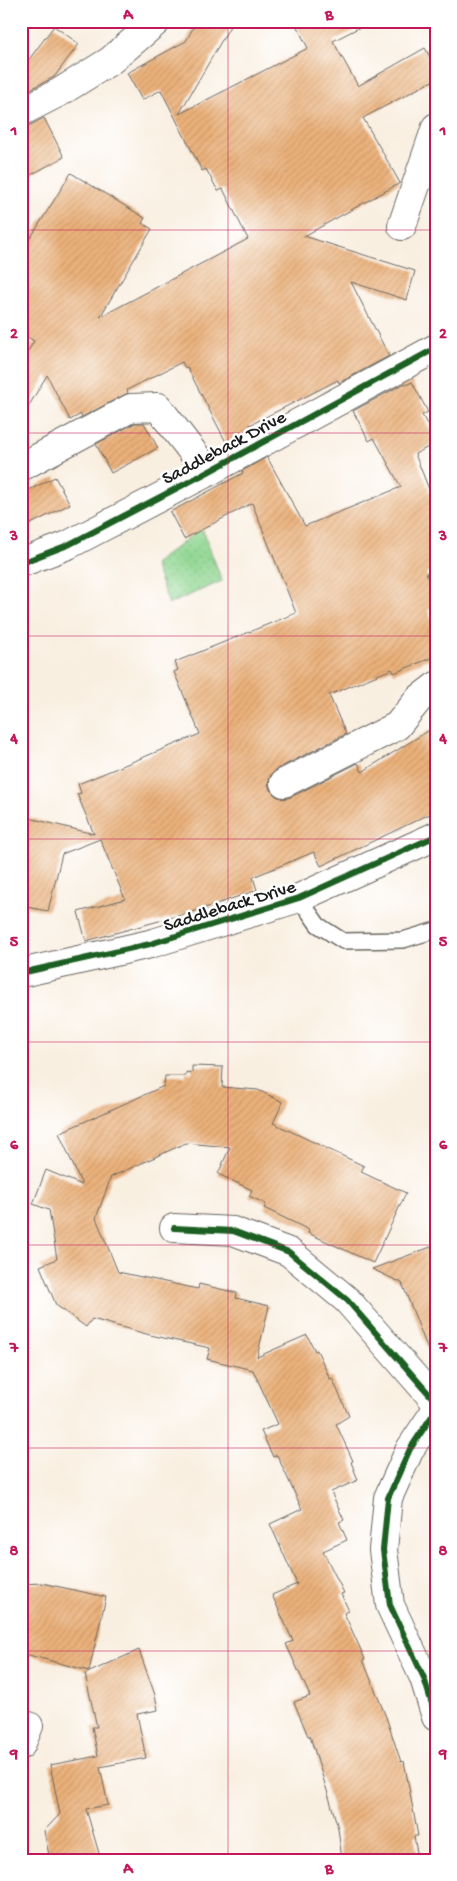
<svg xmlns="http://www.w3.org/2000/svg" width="457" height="1881" viewBox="0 0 457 1881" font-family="'Gochi Hand',sans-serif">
<defs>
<pattern id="green-dots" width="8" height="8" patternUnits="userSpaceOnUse" patternTransform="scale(1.25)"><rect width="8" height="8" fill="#8ed58f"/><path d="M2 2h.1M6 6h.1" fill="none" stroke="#7ab67b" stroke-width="1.8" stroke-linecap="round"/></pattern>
<pattern id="building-hatch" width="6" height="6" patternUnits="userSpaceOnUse" patternTransform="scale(1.25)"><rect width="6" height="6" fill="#ebb17a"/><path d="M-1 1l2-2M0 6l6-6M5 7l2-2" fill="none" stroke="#c99869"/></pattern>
</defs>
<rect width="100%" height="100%" fill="#fff"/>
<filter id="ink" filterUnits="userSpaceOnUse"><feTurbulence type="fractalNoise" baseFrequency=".02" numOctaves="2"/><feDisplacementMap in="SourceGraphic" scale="10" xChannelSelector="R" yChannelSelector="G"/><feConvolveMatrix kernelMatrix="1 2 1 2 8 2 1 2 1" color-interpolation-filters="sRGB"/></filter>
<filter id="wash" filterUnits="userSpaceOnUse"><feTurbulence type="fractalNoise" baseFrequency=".0096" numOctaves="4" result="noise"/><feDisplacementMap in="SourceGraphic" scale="20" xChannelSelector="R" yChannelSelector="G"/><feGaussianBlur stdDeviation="1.12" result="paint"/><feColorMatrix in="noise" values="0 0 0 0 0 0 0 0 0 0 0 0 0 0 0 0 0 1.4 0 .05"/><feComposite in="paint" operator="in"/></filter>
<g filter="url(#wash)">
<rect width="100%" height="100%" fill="#f9efe1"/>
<polygon fill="url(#green-dots)" stroke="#557856" points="202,528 222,581 169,604 154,564"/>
<g id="blocks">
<g fill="url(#building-hatch)">
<polygon points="197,21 233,21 179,114 308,48 294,21 372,21 333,41 358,86 425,48 436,68 436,79 363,118 400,183 304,236 415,271 407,300 351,282 389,356 339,383 338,380 250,425 252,430 227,444 187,367 185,368 182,362 127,390 128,393 82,417 81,414 70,420 47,375 21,419 21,363 34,341 21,333 21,253 71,173 145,218 142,223 152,229 100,317 248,239 223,189 218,191 206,169 202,171 161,90 142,100 127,73 186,41"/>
<polygon points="54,26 79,44 54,77 21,94 21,70"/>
<polygon points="44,118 64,157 21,180 21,130"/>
<polygon points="412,382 428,412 422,415 436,440 436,443 415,454 436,507 436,569 426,573 436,598 436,607 428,610 436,631 436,656 394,673 392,669 329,695 346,734 277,769 271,775 268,783 270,790 276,796 283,799 291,797 358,763 362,772 436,726 436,811 321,866 314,852 253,877 257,890 199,910 86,941 78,912 125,899 100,839 62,854 48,911 21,906 21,816 94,834 77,794 81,793 78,784 200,734 174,672 178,670 175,662 296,613 252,503 184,539 170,512 243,473 242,471 267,457 305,526 401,487 374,438 369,441 353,411 405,383 406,385"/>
<polygon points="135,423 144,423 158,448 111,473 96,444"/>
<polygon points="55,477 70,504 21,529 21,494"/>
<polygon points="192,1066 223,1067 222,1087 258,1090 283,1102 273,1123 364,1166 361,1172 406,1193 373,1263 308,1233 309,1230 264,1208 266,1204 249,1196 252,1190 218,1174 230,1147 186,1143 111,1177 96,1218 118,1272 198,1289 199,1284 237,1293 236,1298 269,1306 257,1357 307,1335 315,1351 317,1350 330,1379 332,1378 349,1416 336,1424 353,1461 351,1462 358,1480 331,1492 344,1520 339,1522 347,1540 323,1551 344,1593 341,1594 349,1611 344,1613 365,1659 363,1660 386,1717 401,1762 404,1761 418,1836 414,1836 417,1853 377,1860 342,1860 338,1828 329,1797 310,1736 308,1736 294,1702 310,1696 286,1644 293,1641 272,1595 297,1584 270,1524 302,1509 277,1455 273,1457 261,1431 278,1424 253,1370 207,1359 210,1348 150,1335 92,1319 86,1327 56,1305 40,1266 57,1259 49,1210 33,1204 46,1170 82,1185 59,1133 164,1086 165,1076 186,1076 186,1072 192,1073"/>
<polygon points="436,1245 436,1365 434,1365 402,1283 372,1269"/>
<polygon points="42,1583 106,1597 89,1671 21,1653 21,1584"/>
<polygon points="139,1650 155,1695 158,1710 137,1714 146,1758 100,1767 108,1805 86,1809 101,1860 50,1860 44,1831 60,1814 50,1765 98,1756 92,1727 97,1727 85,1674"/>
</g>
</g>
</g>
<g filter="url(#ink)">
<use href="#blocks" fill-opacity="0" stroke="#696661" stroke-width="1"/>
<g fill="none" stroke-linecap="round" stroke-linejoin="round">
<g stroke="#696661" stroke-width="18">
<polyline id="lane" points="299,898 318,925 343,941 403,940 436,930"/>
</g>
<g stroke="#696661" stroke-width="30">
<g id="street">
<polyline points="21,112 60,92 110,61 157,21"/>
<polyline points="402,226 436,127"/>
<polyline points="21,467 131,408 158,407 208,472"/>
<polyline points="21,563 68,545 208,472 436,348"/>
<polyline points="284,783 397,726 419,699 436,686"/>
<polyline points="21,973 150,944 299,898 436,836"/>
<polyline points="174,1228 233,1231 289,1252 347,1300 436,1402"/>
<polyline points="436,1410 410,1449 388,1498 383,1550 390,1605 424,1678 436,1717"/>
<polyline points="21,1745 29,1726"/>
</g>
</g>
<use href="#lane" stroke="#fff" stroke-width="15"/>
<use href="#street" stroke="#fff" stroke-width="28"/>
<g stroke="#fff" stroke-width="9">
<g id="cycleway">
<polyline points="21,563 68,545 208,472 436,348"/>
<polyline points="21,973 150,944 299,898 436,836"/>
<polyline points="174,1228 233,1231 289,1252 347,1300 436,1402"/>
<polyline points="436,1410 410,1449 388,1498 383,1550 390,1605 424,1678 436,1717"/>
</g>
</g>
<use href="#cycleway" stroke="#1b5e20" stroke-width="6"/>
</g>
</g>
<path fill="none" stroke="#c2185b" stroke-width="1" stroke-opacity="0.55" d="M228 21V1860M21 230H436M21 433H436M21 636H436M21 839H436M21 1042H436M21 1245H436M21 1448H436M21 1651H436"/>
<g text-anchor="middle" stroke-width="5" stroke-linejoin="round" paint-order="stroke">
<g font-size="19" fill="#1c1c1c" stroke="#fff">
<text transform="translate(223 446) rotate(-28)" y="7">Saddleback Drive</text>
<text transform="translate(229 904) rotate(-17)" y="7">Saddleback Drive</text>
</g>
</g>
<rect width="457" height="1881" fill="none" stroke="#fff" stroke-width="55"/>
<rect x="28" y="28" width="402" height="1826" fill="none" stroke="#c2185b" stroke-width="2"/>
<g font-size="16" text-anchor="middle" font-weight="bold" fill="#c2185b">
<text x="128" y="19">A</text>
<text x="329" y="19">B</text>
<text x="14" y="135">1</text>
<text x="443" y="135">1</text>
<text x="14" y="338">2</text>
<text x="443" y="338">2</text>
<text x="14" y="540">3</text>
<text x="443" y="540">3</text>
<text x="14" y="743">4</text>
<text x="443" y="743">4</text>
<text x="14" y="946">5</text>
<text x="443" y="946">5</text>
<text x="14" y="1149">6</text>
<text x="443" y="1149">6</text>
<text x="14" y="1352">7</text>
<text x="443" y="1352">7</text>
<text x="14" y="1555">8</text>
<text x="443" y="1555">8</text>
<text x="14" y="1758">9</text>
<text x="443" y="1758">9</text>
<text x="128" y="1873">A</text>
<text x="329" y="1873">B</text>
</g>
</svg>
